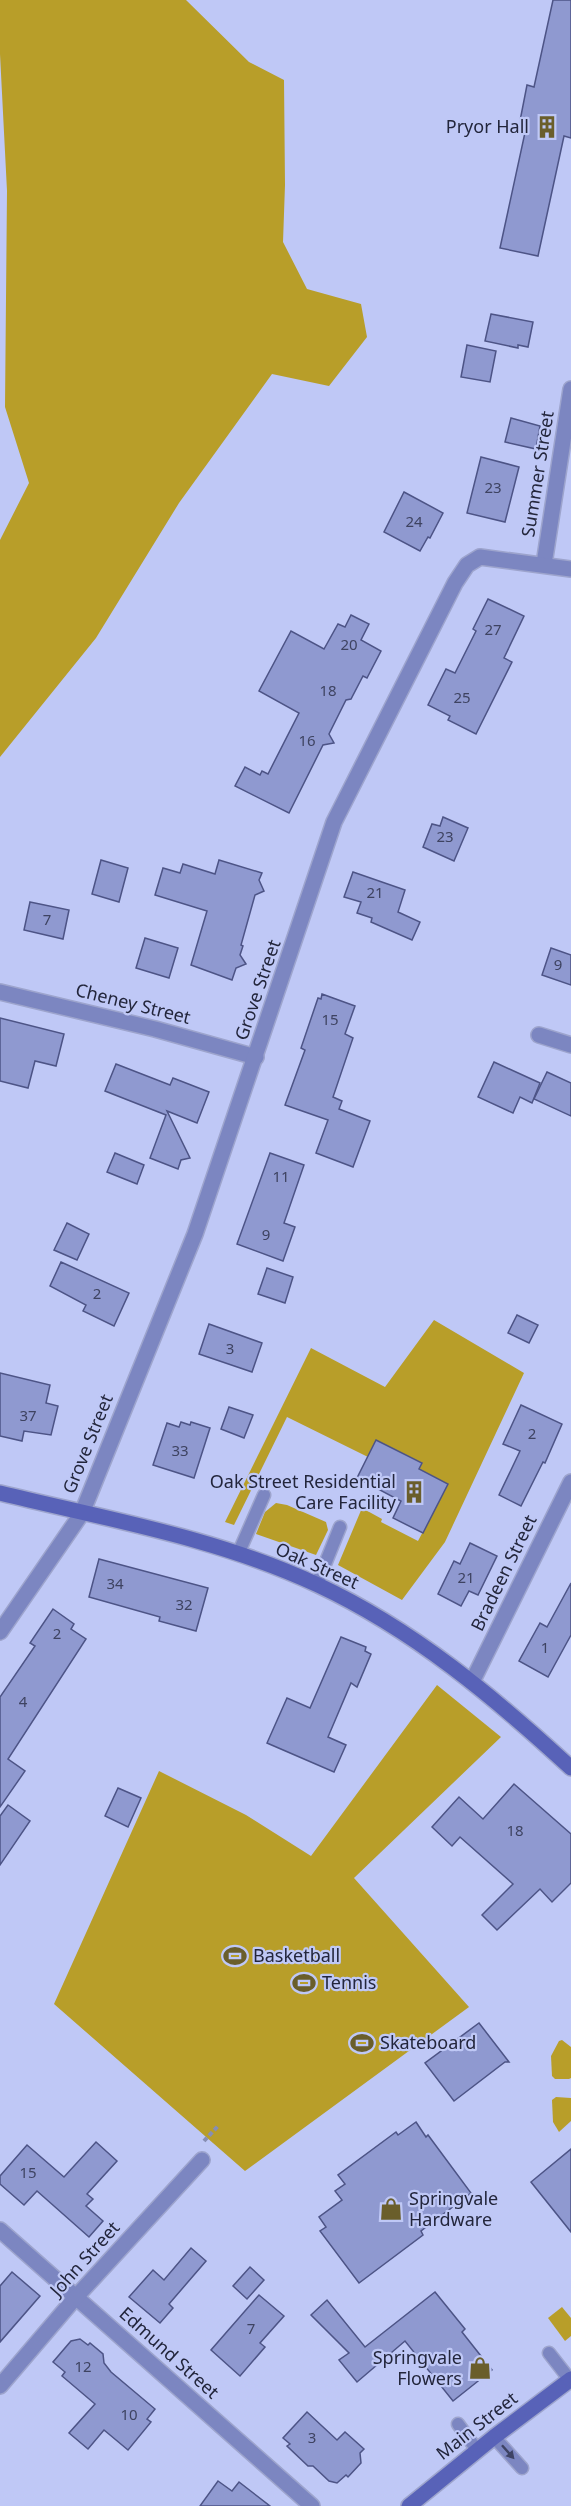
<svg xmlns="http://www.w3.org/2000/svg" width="571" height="2506" viewBox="0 0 571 2506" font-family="'Noto Sans',sans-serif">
<rect width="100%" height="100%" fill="#bfc8f6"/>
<g fill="#b89e29">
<polygon points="0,0 186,0 249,62 284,80 285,185 283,242 307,289 361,304 367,337 329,386 272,374 179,503 96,638 0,757 0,540 29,483 5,407 7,191 0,54"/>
<polygon points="434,1320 524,1373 445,1542 402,1600 338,1565 362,1508 382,1519 381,1522 418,1541 448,1484 419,1469 368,1457 287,1417 234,1525 225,1522 311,1348 385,1387"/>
<polygon points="276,1503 287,1505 326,1522 328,1530 316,1555 256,1534 265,1512"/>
<polygon points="437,1685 501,1737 354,1878 469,2007 245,2171 54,2004 159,1771 246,1815 311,1856"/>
<polygon points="562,2040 571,2047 571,2078 569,2079 555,2079 552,2076 551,2056 559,2041"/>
<polygon points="556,2097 571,2098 571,2121 559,2132 553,2122 552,2100"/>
<polygon points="562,2307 571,2318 571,2336 565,2341 548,2318"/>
</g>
<g fill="#8f99d0" stroke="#4d5486" stroke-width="1.5">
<polygon points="553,0 571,0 571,138 564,136 538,256 500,248 526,128 519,126 527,85 534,87"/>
<polygon points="491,314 533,322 528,347 518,345 518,348 485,341"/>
<polygon points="467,345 496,351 490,382 461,377"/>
<polygon points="511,418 540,426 536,449 505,442"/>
<polygon points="481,457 519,467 505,522 467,513"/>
<polygon points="404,492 443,513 430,538 428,537 420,551 384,532"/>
<polygon points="488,599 524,616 504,658 512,662 476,734 448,720 450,716 428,705 446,669 455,673 476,631 473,629"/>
<polygon points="351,615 369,624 361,640 381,651 367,678 363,676 351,699 346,700 329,734 334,743 323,745 289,813 235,786 245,767 260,775 262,771 268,774 299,713 259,691 291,631 324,649 338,624 345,627"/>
<polygon points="443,817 468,828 454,861 423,847 432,824 440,826"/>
<polygon points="101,860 128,868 119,902 92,894"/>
<polygon points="219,860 262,873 259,880 264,891 255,895 241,945 243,946 240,955 246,964 236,968 232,980 191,965 207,911 155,895 163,868 180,873 183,864 215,874"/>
<polygon points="353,872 405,890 398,912 420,922 412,940 371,922 372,918 357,913 361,902 344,897"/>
<polygon points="30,902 69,910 63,939 24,930"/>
<polygon points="145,938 178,948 169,978 136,968"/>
<polygon points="551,948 571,955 571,985 542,975"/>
<polygon points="322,994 355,1006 345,1034 353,1038 333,1097 342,1101 339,1109 370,1121 353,1167 316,1153 328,1120 285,1105 305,1050 301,1048 318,998 321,999"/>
<polygon points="0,1018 64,1034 56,1066 35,1061 28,1088 0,1081"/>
<polygon points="494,1062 540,1083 532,1103 520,1097 513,1113 478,1097"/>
<polygon points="116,1064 170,1085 173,1078 209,1092 197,1123 167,1111 190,1158 181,1160 178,1169 150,1158 166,1115 105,1091"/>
<polygon points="547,1072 571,1083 571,1116 534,1099"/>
<polygon points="115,1153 144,1165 137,1184 107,1172"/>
<polygon points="270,1153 304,1165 284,1223 295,1227 283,1261 237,1244"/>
<polygon points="67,1223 89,1234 77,1260 54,1250"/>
<polygon points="61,1262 129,1293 114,1326 83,1311 86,1305 50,1286"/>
<polygon points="267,1268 293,1277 285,1303 258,1294"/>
<polygon points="517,1315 538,1325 529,1343 508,1333"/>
<polygon points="209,1324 262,1343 252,1372 199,1354"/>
<polygon points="0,1373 50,1385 46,1403 58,1406 51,1435 24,1431 22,1441 0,1436"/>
<polygon points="521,1405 562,1424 545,1463 543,1462 521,1506 499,1495 520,1451 503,1444"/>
<polygon points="229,1407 253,1415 244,1438 221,1429"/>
<polygon points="181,1422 190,1425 191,1422 210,1428 194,1478 153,1465 167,1423 179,1427"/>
<polygon points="376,1440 422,1463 419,1469 448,1484 423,1533 393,1518 401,1501 357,1478"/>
<polygon points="470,1543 497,1556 478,1595 469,1591 461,1606 438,1594 454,1561 460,1564"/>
<polygon points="99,1559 208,1588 196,1631 159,1621 160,1617 89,1597"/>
<polygon points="571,1583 571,1635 548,1677 519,1661 540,1623 547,1627"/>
<polygon points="53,1609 74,1624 71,1629 86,1639 8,1759 25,1771 0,1807 0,1697 35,1646 30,1643"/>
<polygon points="341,1637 366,1647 365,1651 371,1654 357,1687 351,1683 328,1737 346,1745 334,1772 267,1743 287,1698 310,1708"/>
<polygon points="514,1784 571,1834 571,1883 552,1902 540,1889 497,1930 482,1915 513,1884 460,1837 452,1846 432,1827 459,1797 483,1819"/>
<polygon points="118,1788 141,1798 128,1827 105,1816"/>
<polygon points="8,1805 30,1821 0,1865 0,1816"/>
<polygon points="479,2023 509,2062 505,2062 454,2101 425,2063"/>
<polygon points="416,2122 426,2137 428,2135 471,2193 421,2231 423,2235 359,2283 320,2231 326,2227 319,2217 342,2200 335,2191 345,2184 338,2175 396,2132 398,2135"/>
<polygon points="96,2142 117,2161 87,2194 93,2199 86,2206 103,2221 89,2237 37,2191 24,2205 0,2184 0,2176 27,2145 64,2177"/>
<polygon points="571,2149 571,2232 531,2182"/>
<polygon points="191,2248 206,2261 169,2304 173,2308 160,2323 129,2297 153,2270 164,2280"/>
<polygon points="250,2267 264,2280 247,2299 233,2286"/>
<polygon points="12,2272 40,2296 0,2342 0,2286"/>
<polygon points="435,2292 465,2329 462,2332 492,2370 453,2401 405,2341 357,2382 339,2360 349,2353 311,2315 327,2300 365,2347"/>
<polygon points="259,2295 284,2316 260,2343 265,2347 240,2376 211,2350"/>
<polygon points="80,2339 88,2345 90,2343 103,2354 104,2363 111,2372 155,2409 147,2419 151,2422 128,2450 104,2430 88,2449 69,2433 95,2404 62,2376 65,2372 53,2362 71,2341"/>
<polygon points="307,2412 337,2440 345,2432 364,2449 360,2453 361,2463 348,2477 346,2475 337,2483 329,2481 313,2466 308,2466 287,2446 290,2444 283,2438"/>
<polygon points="218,2481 232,2491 239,2482 270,2506 200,2506"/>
</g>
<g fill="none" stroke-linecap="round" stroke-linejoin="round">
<g stroke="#9da4cd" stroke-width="15">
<g id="lane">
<polyline points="238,1554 264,1495"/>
<polyline points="317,1584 340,1527"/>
<polyline points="549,2353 570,2380"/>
<polyline points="458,2424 477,2450"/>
<polyline points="494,2437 522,2468"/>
</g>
</g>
<g stroke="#9da4cd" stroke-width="18">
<g id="street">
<polyline points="544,564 571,389"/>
<polyline points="0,992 155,1029 256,1057"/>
<polyline points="539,1035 571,1045"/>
<polyline points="0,1632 82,1513 195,1234 334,822 455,583 467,565 480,557 571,569"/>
<polyline points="472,1682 571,1482"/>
<polyline points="0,2230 312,2506"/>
<polyline points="0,2386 76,2297 202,2160"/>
</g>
</g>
<g stroke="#9da4cd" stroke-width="18">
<g id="secondary">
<path d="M0 1493C106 1519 218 1538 318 1585 414 1630 494 1697 571 1768"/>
<polyline points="409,2506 494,2437 571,2379"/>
</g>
</g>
<polyline stroke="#878eb3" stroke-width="4" stroke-dasharray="4.5 3" stroke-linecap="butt" points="204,2141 218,2126"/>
<use href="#lane" stroke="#7c86c1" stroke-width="12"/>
<use href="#street" stroke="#7c86c1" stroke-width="15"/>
<use href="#secondary" stroke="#5862b8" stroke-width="15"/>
</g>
<defs><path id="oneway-solid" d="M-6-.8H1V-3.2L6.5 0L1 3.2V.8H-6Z" transform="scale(1.5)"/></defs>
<use fill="#3e4364" href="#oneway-solid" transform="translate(508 2452) rotate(48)"/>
<defs>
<g id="building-bare" transform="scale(1.8)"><path d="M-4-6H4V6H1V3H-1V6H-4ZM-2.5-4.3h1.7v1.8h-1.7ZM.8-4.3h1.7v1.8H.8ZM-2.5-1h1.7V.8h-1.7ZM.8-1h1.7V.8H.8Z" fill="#6a5e2b" stroke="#bfc8f6" stroke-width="2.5" paint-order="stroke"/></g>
<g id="stadium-bare" transform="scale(1.8)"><path d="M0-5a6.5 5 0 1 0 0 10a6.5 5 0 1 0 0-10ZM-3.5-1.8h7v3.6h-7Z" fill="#6a5e2b" stroke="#bfc8f6" stroke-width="2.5" paint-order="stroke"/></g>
<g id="shop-bare" transform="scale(1.8)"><path d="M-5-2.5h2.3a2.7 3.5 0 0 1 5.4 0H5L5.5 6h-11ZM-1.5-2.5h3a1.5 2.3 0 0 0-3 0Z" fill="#6a5e2b" stroke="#bfc8f6" stroke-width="2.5" paint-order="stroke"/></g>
</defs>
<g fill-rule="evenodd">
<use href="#building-bare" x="547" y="127"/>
<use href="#building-bare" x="414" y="1492"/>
<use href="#stadium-bare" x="235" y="1956"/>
<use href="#stadium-bare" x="304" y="1983"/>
<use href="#stadium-bare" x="362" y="2043"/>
<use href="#shop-bare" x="391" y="2209"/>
<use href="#shop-bare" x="480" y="2368"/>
</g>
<g text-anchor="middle" stroke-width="4.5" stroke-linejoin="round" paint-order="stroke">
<g font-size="15" fill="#3e4361">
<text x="493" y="493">23</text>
<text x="414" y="527">24</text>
<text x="493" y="635">27</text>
<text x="349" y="650">20</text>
<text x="328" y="696">18</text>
<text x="462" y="703">25</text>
<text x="307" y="746">16</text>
<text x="445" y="842">23</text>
<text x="375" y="898">21</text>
<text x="47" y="925">7</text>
<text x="558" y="970">9</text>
<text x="330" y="1025">15</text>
<text x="281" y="1182">11</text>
<text x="266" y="1240">9</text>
<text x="97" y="1299">2</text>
<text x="230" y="1354">3</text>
<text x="28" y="1421">37</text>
<text x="532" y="1439">2</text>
<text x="180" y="1456">33</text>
<text x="466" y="1583">21</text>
<text x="115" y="1589">34</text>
<text x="184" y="1610">32</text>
<text x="57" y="1639">2</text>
<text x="545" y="1653">1</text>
<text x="23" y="1707">4</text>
<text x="515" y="1836">18</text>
<text x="28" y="2178">15</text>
<text x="251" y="2334">7</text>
<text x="83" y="2372">12</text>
<text x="129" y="2420">10</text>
<text x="312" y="2443">3</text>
</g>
<g font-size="18" fill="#23263c" stroke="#bfc8f6" text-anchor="start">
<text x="529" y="133" text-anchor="end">Pryor Hall</text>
<text x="396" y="1488" text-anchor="end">Oak Street Residential<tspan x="396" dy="21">Care Facility</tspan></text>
<text x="253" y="1962">Basketball</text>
<text x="322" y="1989">Tennis</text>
<text x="380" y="2049">Skateboard</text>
<text x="409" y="2205">Springvale<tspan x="409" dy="21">Hardware</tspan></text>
<text x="462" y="2364" text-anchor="end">Springvale<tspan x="462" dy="21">Flowers</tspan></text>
</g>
<g font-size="18" fill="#23263c" stroke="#bfc8f6">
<text transform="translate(538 474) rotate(-81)" y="6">Summer Street</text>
<text transform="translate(258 990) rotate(-71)" y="6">Grove Street</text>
<text transform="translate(133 1004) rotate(14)" y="6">Cheney Street</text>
<text transform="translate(88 1444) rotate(-68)" y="6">Grove Street</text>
<text transform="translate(317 1566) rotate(24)" y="6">Oak Street</text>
<text transform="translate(504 1573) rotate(-64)" y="6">Bradeen Street</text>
<text transform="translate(85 2259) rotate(-48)" y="6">John Street</text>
<text transform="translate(169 2353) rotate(42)" y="6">Edmund Street</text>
<text transform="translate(477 2426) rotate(-38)" y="6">Main Street</text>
</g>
</g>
</svg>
